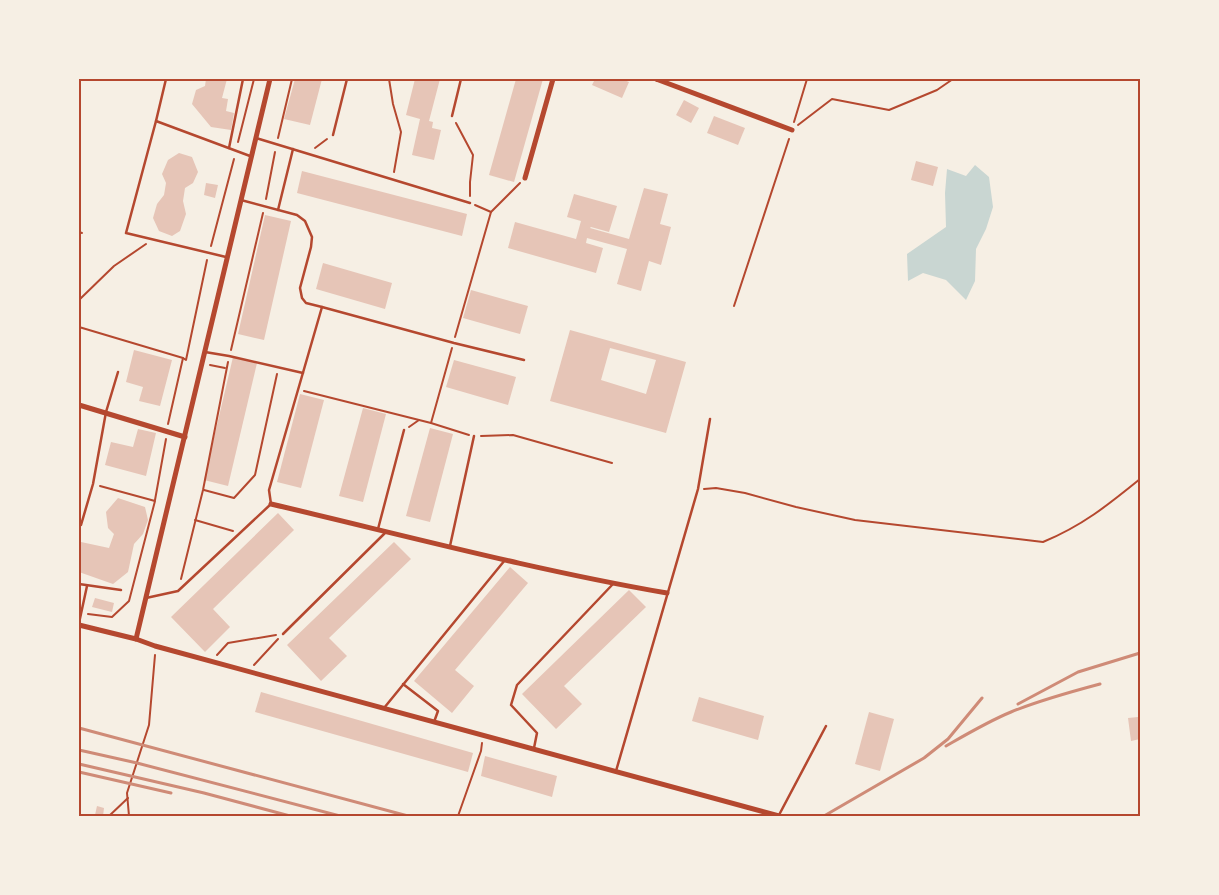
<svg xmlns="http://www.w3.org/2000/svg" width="1219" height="895" viewBox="0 0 1219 895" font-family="Montserrat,sans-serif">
<rect width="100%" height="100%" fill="#f6efe4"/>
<polygon fill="#c9d6d2" points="975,165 989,177 993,207 986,229 976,249 975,281 966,300 946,280 923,273 908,281 907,254 946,227 945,193 947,169 966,176"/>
<g fill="#e6c5b7" fill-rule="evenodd">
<polygon points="206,79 227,79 222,98 228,99 226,111 234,113 231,130 211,127 192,104 196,90 205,86"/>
<polygon points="295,79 322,79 310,125 284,119"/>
<polygon points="415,79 440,79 429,121 433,122 432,128 441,130 434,160 412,155 420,119 406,115"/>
<polygon points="516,79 543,79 514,182 489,175"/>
<polygon points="595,79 622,79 629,82 622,98 592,85"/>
<polygon points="684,100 699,108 691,123 676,115"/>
<polygon points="714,116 745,128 738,145 707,133"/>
<polygon points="179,153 192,157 198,172 193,183 185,188 183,201 186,214 180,231 172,236 159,231 153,218 157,204 164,195 166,183 162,174 168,160"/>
<polygon points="916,161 938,167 933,186 911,180"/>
<polygon points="302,171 467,214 462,236 297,193"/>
<polygon points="206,183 218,185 215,198 204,195"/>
<polygon points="644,188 668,194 660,224 671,227 661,265 649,261 641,291 617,284 627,249 587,238 586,243 603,248 596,273 508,248 515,222 576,239 581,221 567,217 574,194 617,206 609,232 591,227 590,228 629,239"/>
<polygon points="265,215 291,221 264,340 238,334"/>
<polygon points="323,263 392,283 385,309 316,289"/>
<polygon points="471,290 528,306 520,334 463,318"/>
<path d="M570 330 686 362 666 433 550 401ZM610 348 656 360 646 394 601 380Z"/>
<polygon points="134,350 172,360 160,406 139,401 143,387 126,382"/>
<polygon points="233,357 257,363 228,486 204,480"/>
<polygon points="454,360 516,377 508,405 446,387"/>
<polygon points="300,394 324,400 301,488 277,482"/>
<polygon points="363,408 386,414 363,502 339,496"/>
<polygon points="430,428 453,434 430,522 406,516"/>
<polygon points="138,429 156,433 146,476 105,465 111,442 133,447"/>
<polygon points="118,498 145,507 148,520 143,534 134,544 128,572 113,584 79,572 79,539 81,542 109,548 114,534 108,528 106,512"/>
<polygon points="278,513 294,530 213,609 230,627 205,652 171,617"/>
<polygon points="394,542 411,559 329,638 347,656 321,681 287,645"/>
<polygon points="510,567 528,583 455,670 474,686 452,713 414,681"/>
<polygon points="629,590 646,607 564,686 582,704 556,729 522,694"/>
<polygon points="95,598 114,603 112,612 92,607"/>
<polygon points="261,692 473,753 468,772 255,712"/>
<polygon points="699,697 764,716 758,740 692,721"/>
<polygon points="869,712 894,719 880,771 855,764"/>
<polygon points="1138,714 1140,714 1140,739 1131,741 1128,718 1138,717"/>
<polygon points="485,756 557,776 552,797 481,776"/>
<polygon points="97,806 104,808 103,816 95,815"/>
</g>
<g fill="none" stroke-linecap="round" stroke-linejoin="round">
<g stroke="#b5482f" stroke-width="2">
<polyline points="389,79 393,104 401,132 394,172"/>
<polyline points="794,122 807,79"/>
<polyline points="456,123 473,155 470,182 470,196"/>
<polyline points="798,125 832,99 889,110 937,90 953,79"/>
<polyline points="278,138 292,79"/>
<polyline points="238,142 254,79"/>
<polyline points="315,148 327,139"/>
<polyline points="266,199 275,152"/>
<polyline points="475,205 491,212"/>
<polyline points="79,232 82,233"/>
<polyline points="211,246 234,159"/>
<polyline points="79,300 114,266 146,244"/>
<polyline points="734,306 789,139"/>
<polyline points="79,327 183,358 186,360 207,260"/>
<polyline points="455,337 491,212 520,183"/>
<polyline points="231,350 263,213"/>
<polyline points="210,365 225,368"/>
<polyline points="304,391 431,423 469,435"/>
<polyline points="431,423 452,348"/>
<polyline points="168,424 183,358"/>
<polyline points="409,427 419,420"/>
<polyline points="481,436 513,435 612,463"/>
<path d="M704 489 716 488 745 493 796 507 855 520 1043 542C1082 526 1108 505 1140 479"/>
<polyline points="204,490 234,498 255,475 277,374"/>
<polyline points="155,500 166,439"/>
<polyline points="195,520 233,531"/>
<polyline points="181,579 203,490 228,362"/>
<polyline points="88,614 112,617 129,601 155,501 100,486"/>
<polyline points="217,655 228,643 276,635"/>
<polyline points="254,665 278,639"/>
<polyline points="109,816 128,798"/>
<polyline points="129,816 127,793 149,725 155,655"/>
<polyline points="458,816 481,751 482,743"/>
</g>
<g stroke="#b5482f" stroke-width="2.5">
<polyline points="452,116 461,79"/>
<polyline points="156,121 166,79"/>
<polyline points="333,135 347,79"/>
<polyline points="256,138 470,203"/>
<polyline points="229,148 243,79"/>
<polyline points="241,200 297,215 305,221 312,237 311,247 300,288 302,298 306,303 322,307"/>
<polyline points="278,210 293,149"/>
<polyline points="226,257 126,233 156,121 250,156"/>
<polyline points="205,352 229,356 303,373"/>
<polyline points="79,525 81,525 93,484 106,412 118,372"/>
<polyline points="378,529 404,430"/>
<polyline points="450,546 474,436"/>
<polyline points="79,584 121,590"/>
<polyline points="146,598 178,591 271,504 269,490 322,307 454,343 524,360"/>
<polyline points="79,623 87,586"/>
<polyline points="283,634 386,532"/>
<polyline points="403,684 438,711 434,722"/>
<polyline points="384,708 505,560"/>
<polyline points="534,748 537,733 511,705 517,685 613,584"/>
<polyline points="616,771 698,489 710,419"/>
<polyline points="779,815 826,726"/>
</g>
<g stroke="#b5482f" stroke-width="5">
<polyline points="656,79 792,130"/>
<polyline points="525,178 553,79"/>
<polyline points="79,405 185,437"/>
<path d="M271 504C403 535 534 570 667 593"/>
<polyline points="79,625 136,639 155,646 779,816"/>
<polyline points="136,639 270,79"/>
</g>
<g stroke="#cf8b77" stroke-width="3">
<polyline points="1018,704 1078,672 1140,653"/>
<polyline points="79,728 408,816"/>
<path d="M946 746C967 734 989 721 1011 712 1040 700 1070 692 1100 684"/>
<polyline points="79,750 137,763 340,816"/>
<polyline points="79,764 204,793 290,816"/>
<polyline points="79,772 171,793"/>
<polyline points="824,816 924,758 948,739 982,698"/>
</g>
</g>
<rect width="1219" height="895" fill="none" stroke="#f6efe4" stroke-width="160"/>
<rect x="80" y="80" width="1059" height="735" fill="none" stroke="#b5482f" stroke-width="2"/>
</svg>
